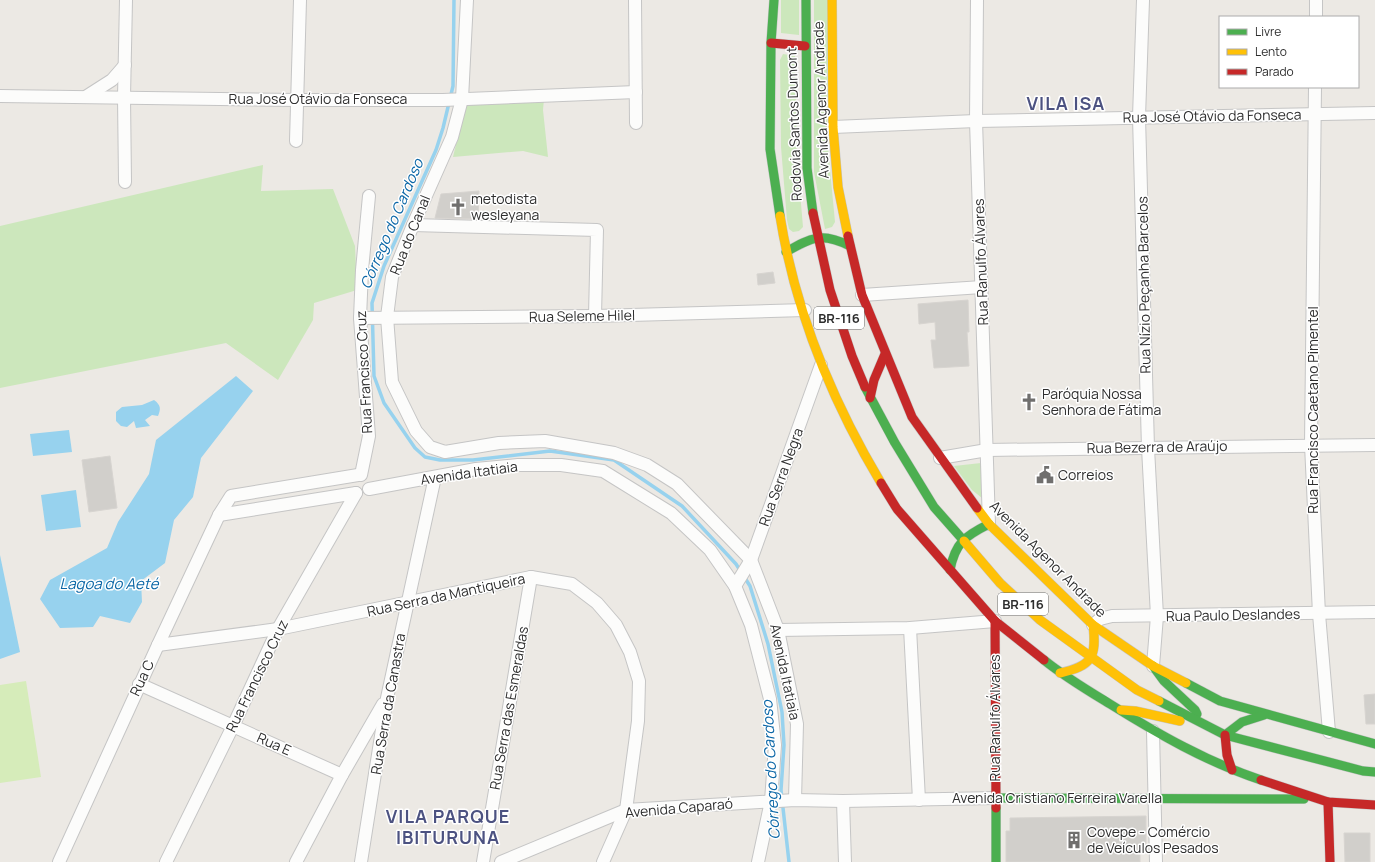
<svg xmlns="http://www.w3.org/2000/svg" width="1375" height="862" viewBox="0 0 1375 862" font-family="Manrope,sans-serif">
<rect width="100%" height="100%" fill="#ece9e4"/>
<g fill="#cce7bc">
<polygon points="781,0 799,0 799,35 781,33"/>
<polygon points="814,0 828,0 827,138 835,222 832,227 825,229 814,172"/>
<polygon points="783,54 795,56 797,157 803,227 799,231 793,232 789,229 787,220 781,147 780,60"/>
<polygon points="544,99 543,110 548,157 523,151 453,157 466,102"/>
<polygon points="263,165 261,191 333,189 355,246 357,290 314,303 313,320 278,380 226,343 0,388 0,226"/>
<polygon points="981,463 982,498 972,490 954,466"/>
</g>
<polygon fill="#d6ecba" points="26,681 41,777 0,783 0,685"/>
<g fill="#97d2ee">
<polygon points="236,376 253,391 201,458 193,497 174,520 165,563 141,581 142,602 130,623 100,616 93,627 60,628 40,599 50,580 107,548 118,522 149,474 156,440"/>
<path d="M154 400C161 405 161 409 158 416L152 415 145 420 150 426 136 428 134 421 127 427 121 426 116 421V412L122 407 142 405Z"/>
<polygon points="69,430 72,452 33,456 30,434"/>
<polygon points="76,490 81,527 46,531 41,495"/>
<polygon points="0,555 20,652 0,659"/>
</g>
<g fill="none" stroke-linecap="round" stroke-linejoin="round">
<polyline stroke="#97d2ee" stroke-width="3.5" points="454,0 453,86 443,128 436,150 384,266 372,303 374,376 384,403 415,448 425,457 440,460 473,460 550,451 614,460 682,506 736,564 750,586 768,644 782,712 784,745 781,790 789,862"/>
</g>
<g fill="#d1cfcb" stroke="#d7d4d0">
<polygon points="479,191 478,219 435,218 441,194"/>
<polygon points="773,272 775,283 758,285 757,274"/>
<polygon points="968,300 969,332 967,332 969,366 934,368 931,340 936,340 935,322 919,324 918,304"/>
<polygon points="110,456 117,508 89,512 82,460"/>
<polygon points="1375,694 1375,724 1366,724 1364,695"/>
<polygon points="1146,816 1146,848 1140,848 1140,862 1006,862 1006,831 1010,831 1010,818"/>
<polygon points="1344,833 1370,833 1370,862 1345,862"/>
</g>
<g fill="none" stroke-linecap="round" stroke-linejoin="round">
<g stroke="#c5c5c5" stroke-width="14">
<g id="street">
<polyline points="467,0 462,99 452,137 413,225 392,277 387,317 392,382 416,431 430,447 445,452 499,443 545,441 614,453 647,465 677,484 751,560 778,630 797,724 795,800"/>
<polyline points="635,0 636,123"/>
<polyline points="977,0 976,121 989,524"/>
<polyline points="1143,0 1139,117 1148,448 1157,616 1153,666"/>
<polyline points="1316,17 1316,0"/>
<polyline points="1315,87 1311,445 1319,614 1329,732"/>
<polyline points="0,96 297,100 443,100 636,92"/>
<polyline points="87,96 112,80 125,65"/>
<polyline points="833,127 976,121 1375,113"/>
<polyline points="296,141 300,0"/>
<polyline points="125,182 124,97 126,0"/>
<polyline points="413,225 597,230 595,316"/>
<polyline points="862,295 982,287"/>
<polyline points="360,318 595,316 805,310"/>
<polyline points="940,458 987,450 1375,445"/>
<polyline points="361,475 369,436 360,318 362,270 369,196"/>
<polyline points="369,489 476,469 518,465 561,465 603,471 671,513 710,550 735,586 751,625 770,699 775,745 771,801 758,862"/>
<polyline points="219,515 356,493"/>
<polyline points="735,586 751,560 821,365"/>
<polyline points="1093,625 1100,619 1112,616 1375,612"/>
<polyline points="910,628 919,800"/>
<polyline points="778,630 910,628 995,621"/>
<polyline points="158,645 278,629 531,577 572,584 597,603 616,625 630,652 639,681 638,721 626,810 603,862"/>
<polyline points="139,684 342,775"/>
<polyline points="1153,731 1156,862"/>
<polyline points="843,801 845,862"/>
<polyline points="59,862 158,645 219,515 231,496 358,475"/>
<polyline points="166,862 233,726 278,629 356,493"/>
<polyline points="296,862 342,775 383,704"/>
<polyline points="361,862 387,698 435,477"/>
<polyline points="483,862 531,577"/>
<polyline points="501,862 626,810 795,800 843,801 995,798"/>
</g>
</g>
<g stroke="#c5c5c5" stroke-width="10">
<g id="fast">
<polyline points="774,0 771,43 770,149 780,216"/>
<polyline points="806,0 807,168 813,213"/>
<path d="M786 252C812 237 822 232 850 246"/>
<polyline points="865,387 895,443 934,507 964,541"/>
<path d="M950 570C955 543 965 536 989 524"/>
<path d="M1044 660C1065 677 1087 690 1110 704 1158 734 1207 762 1261 780"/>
<polyline points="1153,666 1164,681 1195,710 1197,714"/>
<polyline points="1186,683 1220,701 1375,744"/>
<polyline points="1159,701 1225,735 1363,771 1375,772"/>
<polyline points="1225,735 1242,722 1264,715"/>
<polyline points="995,798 1304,799"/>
<polyline points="996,808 996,862"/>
</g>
</g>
<g stroke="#c5c5c5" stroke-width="10">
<g id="slow">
<polyline points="832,0 833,127 838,187 848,236"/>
<path d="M780 216C795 310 832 401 881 483"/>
<polyline points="977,508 989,524 1093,625 1153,666 1186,683"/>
<polyline points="964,541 1000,583 1040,620 1137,690 1159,701"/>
<path d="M1060 673C1092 666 1097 657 1093 625"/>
<polyline points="1121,710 1135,711 1180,721"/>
</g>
</g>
<g stroke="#c5c5c5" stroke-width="10">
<g id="jam">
<polyline points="771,43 805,46"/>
<polyline points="813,213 830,290 852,356 865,387"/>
<polyline points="848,236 862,295 912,417 977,508"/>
<polyline points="870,398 874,380 885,354"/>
<polyline points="881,483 897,509 995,621 1044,660"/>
<polyline points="995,621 996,808"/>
<polyline points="1225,735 1227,755 1232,770"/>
<polyline points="1261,780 1328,802 1375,805"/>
<polyline points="1328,802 1330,862"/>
</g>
</g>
<use href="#street" stroke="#fcfcfb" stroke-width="12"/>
<use href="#fast" stroke="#4caf50" stroke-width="9"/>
<use href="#slow" stroke="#ffc107" stroke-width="9"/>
<use href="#jam" stroke="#c62828" stroke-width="9"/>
</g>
<defs>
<g id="church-bare" transform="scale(1.38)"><path d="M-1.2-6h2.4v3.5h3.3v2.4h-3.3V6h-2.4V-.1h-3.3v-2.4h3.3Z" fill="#706f6e" stroke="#fff" stroke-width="2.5" paint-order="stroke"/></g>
<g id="civic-bare" transform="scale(1.38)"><path d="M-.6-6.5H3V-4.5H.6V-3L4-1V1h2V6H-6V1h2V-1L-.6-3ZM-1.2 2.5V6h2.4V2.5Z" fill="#706f6e" stroke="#fff" stroke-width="2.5" paint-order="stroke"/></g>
<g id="building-bare" transform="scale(1.38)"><path d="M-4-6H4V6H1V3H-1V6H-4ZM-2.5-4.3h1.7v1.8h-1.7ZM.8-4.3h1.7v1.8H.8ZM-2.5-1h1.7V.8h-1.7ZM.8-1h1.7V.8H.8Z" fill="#706f6e" stroke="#fff" stroke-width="2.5" paint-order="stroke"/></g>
</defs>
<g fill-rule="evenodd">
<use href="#church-bare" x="458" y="207"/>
<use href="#church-bare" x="1029" y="402"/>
<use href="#civic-bare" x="1045" y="475"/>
<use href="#building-bare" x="1074" y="840"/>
</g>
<g text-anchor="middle" stroke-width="3" stroke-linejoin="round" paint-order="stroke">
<g fill="#fff" stroke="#6d6d6d" stroke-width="1">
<rect x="814" y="307" width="50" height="22" rx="3"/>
<rect x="998" y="593" width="50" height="22" rx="3"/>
</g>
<g font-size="13" font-weight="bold" fill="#2e2e2e">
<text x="839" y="323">BR-116</text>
<text x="1023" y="609">BR-116</text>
</g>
<g font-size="14" fill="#2e2e2e" stroke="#fff">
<text x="318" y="104">Rua José Otávio da Fonseca</text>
<text transform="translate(821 100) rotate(-92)" y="5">Avenida Agenor Andrade</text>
<text transform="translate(1212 116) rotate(-1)" y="5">Rua José Otávio da Fonseca</text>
<text transform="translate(794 124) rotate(-92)" y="5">Rodovia Santos Dumont</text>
<text transform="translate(410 235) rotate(-68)" y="5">Rua do Canal</text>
<text transform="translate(981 262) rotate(-92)" y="5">Rua Ranulfo Álvares</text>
<text transform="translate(1144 285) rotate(-91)" y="5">Rua Nízio Peçanha Barcelos</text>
<text transform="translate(582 316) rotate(-1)" y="5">Rua Seleme Hilel</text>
<text transform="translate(364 372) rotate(-93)" y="5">Rua Francisco Cruz</text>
<text transform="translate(1313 410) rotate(-90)" y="5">Rua Francisco Caetano Pimentel</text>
<text transform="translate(1157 447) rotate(-1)" y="5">Rua Bezerra de Araújo</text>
<text transform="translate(469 473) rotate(-8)" y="5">Avenida Itatiaia</text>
<text transform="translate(781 477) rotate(-70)" y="5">Rua Serra Negra</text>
<text transform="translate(1048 559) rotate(45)" y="5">Avenida Agenor Andrade</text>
<text transform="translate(446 595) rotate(-12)" y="5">Rua Serra da Mantiqueira</text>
<text transform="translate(1233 615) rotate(-1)" y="5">Rua Paulo Deslandes</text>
<text transform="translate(785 672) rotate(78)" y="5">Avenida Itatiaia</text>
<text transform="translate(257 676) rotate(-64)" y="5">Rua Francisco Cruz</text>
<text transform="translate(142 678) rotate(-65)" y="5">Rua C</text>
<text transform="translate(388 704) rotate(-80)" y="5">Rua Serra da Canastra</text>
<text transform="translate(509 708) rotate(-80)" y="5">Rua Serra das Esmeraldas</text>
<text transform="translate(995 718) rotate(-90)" y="5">Rua Ranulfo Álvares</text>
<text transform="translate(274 744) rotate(24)" y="5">Rua E</text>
<text x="1057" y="803">Avenida Cristiano Ferreira Varella</text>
<text transform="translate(679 808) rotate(-5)" y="5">Avenida Caparaó</text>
</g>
<g font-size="14" fill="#2e2e2e" stroke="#fff" text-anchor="start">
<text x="471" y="204">metodista<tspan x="471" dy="16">wesleyana</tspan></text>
<text x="1042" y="399">Paróquia Nossa<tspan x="1042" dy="16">Senhora de Fátima</tspan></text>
<text x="1058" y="480">Correios</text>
<text x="1087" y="837">Covepe - Comércio<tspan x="1087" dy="16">de Veículos Pesados</tspan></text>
</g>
<g font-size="15" font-style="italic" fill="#0a66a6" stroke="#fff">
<text transform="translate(392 224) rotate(-67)" y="5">Córrego do Cardoso</text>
<text x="109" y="589">Lagoa do Aeté</text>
<text transform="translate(771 770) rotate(-93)" y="5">Córrego do Cardoso</text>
</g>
<g font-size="18" font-weight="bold" letter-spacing="1" fill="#4c5281" stroke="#fff">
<text x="1066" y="110">VILA ISA</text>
<text x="448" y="823">VILA PARQUE<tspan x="448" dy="21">IBITURUNA</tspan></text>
</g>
</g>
<rect x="1219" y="16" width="140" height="72" fill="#ffffff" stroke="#ababab"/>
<rect x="1227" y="29" width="20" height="6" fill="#4caf50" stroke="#ababab"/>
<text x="1255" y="36" font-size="12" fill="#2e2e2e">Livre</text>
<rect x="1227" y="49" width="20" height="6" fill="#ffc107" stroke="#ababab"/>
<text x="1255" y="56" font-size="12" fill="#2e2e2e">Lento</text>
<rect x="1227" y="69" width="20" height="6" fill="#c62828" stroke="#ababab"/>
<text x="1255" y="76" font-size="12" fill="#2e2e2e">Parado</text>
</svg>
